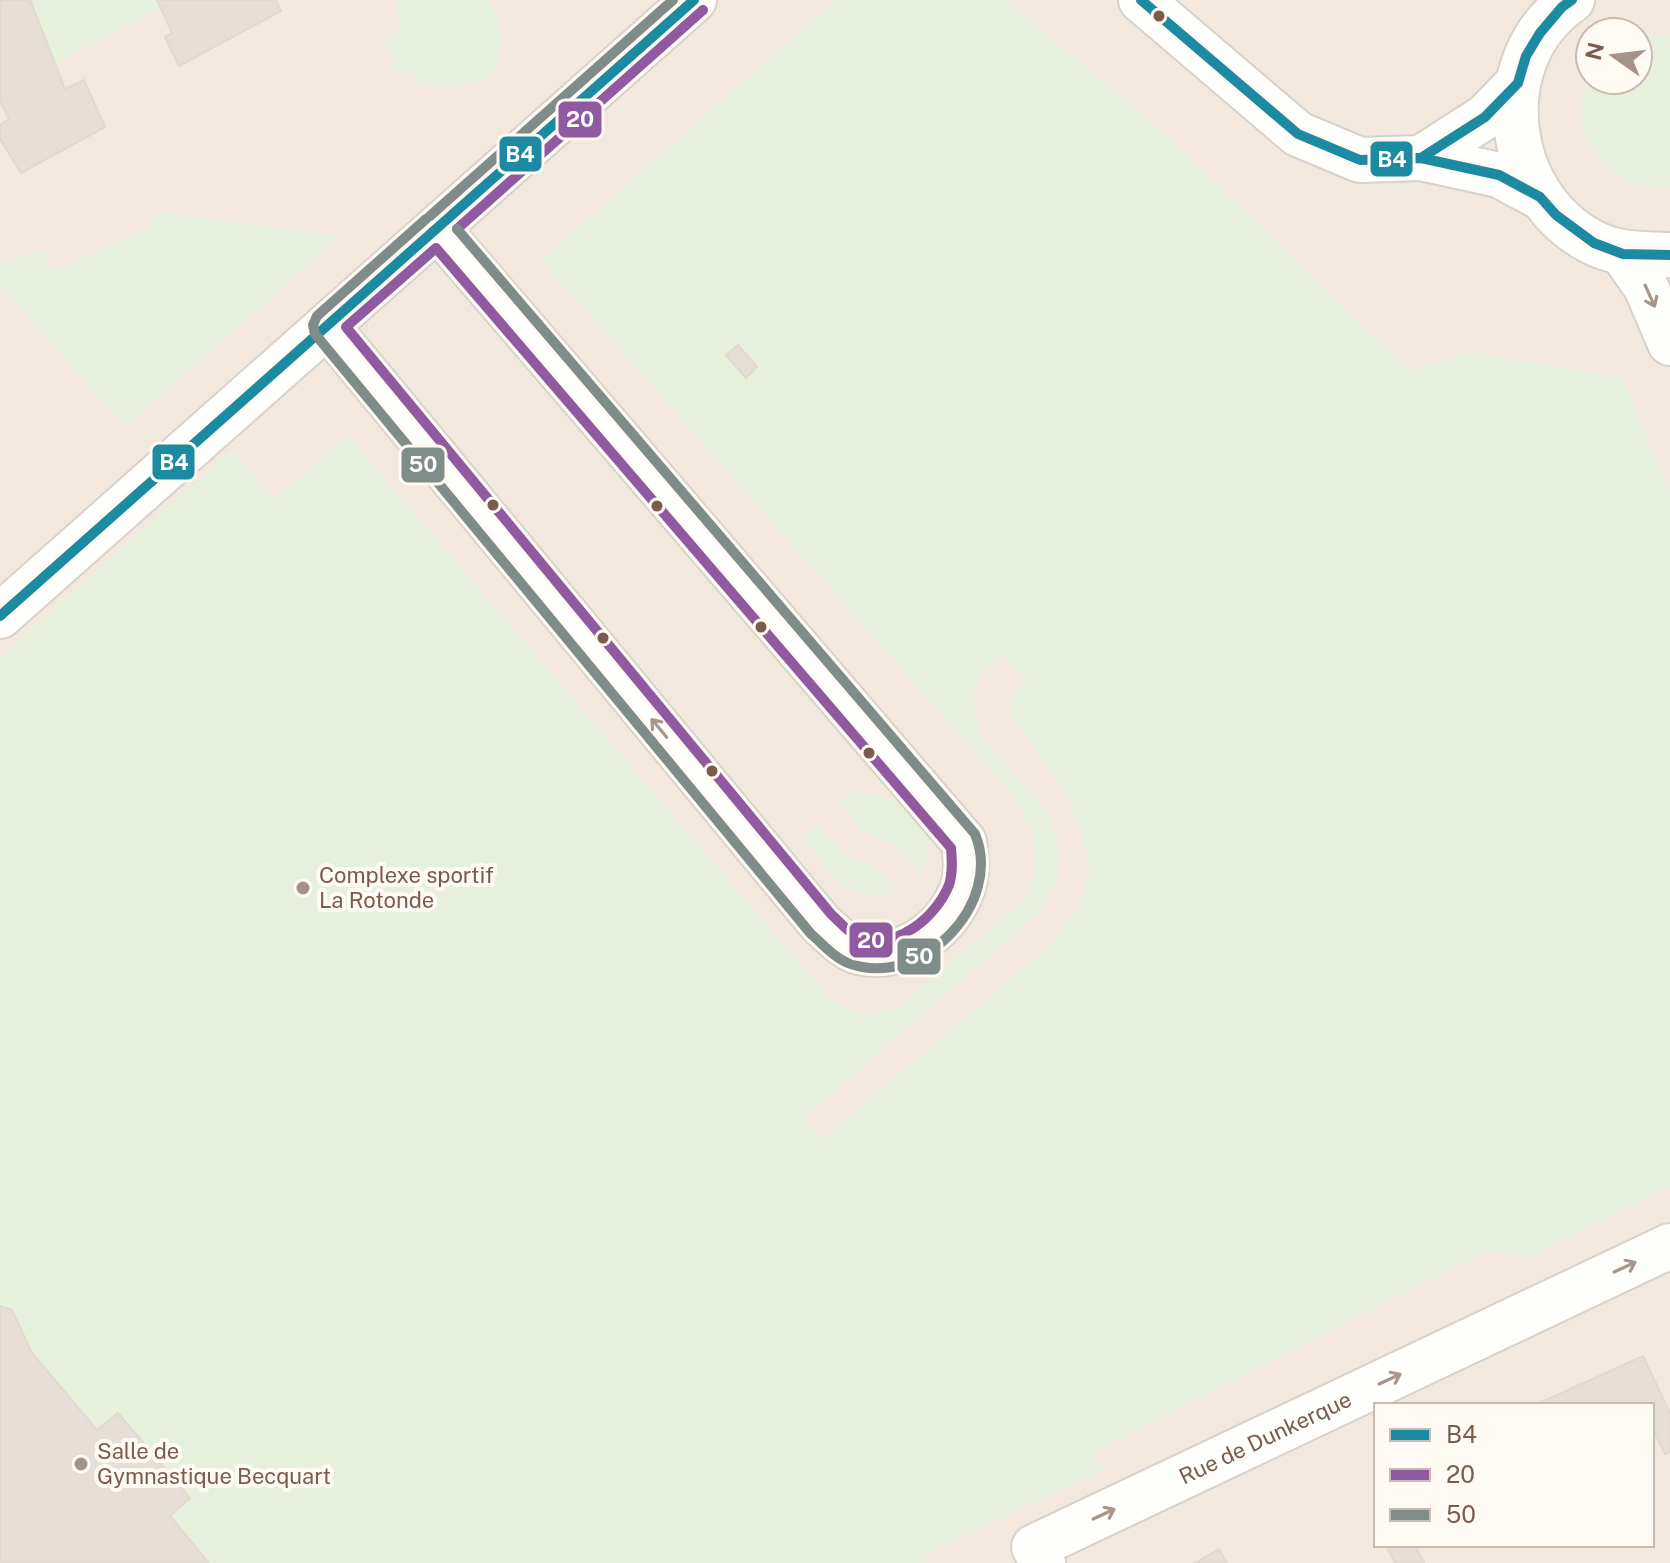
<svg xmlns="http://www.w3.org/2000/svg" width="1670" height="1563" viewBox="0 0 1670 1563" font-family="'Public Sans',sans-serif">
<rect width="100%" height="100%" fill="#f9f5f0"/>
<path fill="#f2e8de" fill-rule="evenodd" d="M0 0H1670V1563H0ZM1590 32H1638V80H1590ZM1376 1405H1652V1545H1376Z"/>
<g fill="#e7f0db" fill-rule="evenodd">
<polygon points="30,0 157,0 161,8 55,64"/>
<path d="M399 0H489C504 36 507 38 493 76L457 89 420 85 413 71 398 75 385 41 400 32 396 8Z"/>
<path d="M836 0H1005L1161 130 1410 371 1473 352 1623 378 1670 492V1187L1528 1258 1487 1251 1091 1454 1104 1470 924 1555 927 1563H0V657L232 450 275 500 348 436 832 1001 863 1015 894 1010 1024 901 1036 870 1033 832 1009 791 541 260ZM1002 655 1026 680 1013 695 1011 717 1061 784 1080 827 1090 870 1080 907 1047 948 822 1140 804 1118 1040 912 1057 882 1060 848 1048 812 980 736 972 701 980 676Z"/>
<path d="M1651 34 1670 36V188C1622 192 1576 153 1582 102 1583 94 1587 85 1590 77V80H1638V38Z"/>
<polygon points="155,212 341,236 125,427 0,285 0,264 41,249 53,271 151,227"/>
<polygon points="854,790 902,803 924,830 930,848 921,875 897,847 860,830 841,801"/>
<path d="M817 824 843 853 879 870 895 893C844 903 830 872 802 837Z"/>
</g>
<g fill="#e6ded7" stroke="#e2d8d2" stroke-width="2">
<polygon points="0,0 30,0 65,89 84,80 105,127 21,173 0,139 0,125 9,119 0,101"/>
<polygon points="157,0 276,0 281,11 179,66 165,37 172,33"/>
<polygon points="738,345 757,367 746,378 726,355"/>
<polygon points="0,1306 12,1310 32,1353 97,1430 118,1413 190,1498 170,1516 209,1563 0,1563"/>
<polygon points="1643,1356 1670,1413 1670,1452 1665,1454 1655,1434 1652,1435 1652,1405 1540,1405 1539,1403"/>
<polygon points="1386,1545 1415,1545 1424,1563 1395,1563"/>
<polygon points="1219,1549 1227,1563 1195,1563"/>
</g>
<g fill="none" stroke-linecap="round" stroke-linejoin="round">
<g stroke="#d7d1cb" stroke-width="48">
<g id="minor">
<polyline points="1141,0 1298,134 1360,160 1421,158 1499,175 1540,197"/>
<path d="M1572 0C1486 59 1503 196 1592 242 1617 255 1643 254 1670 255"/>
<polyline points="1421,158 1485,117 1518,83"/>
<polyline points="1623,254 1646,287 1670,343"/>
<path d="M327 326 821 924C831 932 844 947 856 951 900 964 945 932 961 892 968 875 966 858 964 842L437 228"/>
<polyline points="0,616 694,0"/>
<path id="s1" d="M1043 1563 1034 1547 1670 1246"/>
</g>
</g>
<use href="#minor" stroke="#fefefd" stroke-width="44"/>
<g stroke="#fffaf3" stroke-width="16">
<g id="bus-1">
<polyline points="1141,0 1298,134 1360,160 1421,158 1499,175 1540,197 1556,215 1594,243 1623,254 1670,255"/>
<polyline points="1378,159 1421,158 1485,117 1518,83 1526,56 1540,33 1562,7 1572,0"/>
<polyline points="0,616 694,0"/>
</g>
</g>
<g stroke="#fffaf3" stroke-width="16">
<g id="bus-2">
<polyline points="457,229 703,10"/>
<path d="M436 248 951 848C952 860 953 873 949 885 936 917 897 950 860 938 849 934 840 922 831 914L346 327Z"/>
</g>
</g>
<g stroke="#fffaf3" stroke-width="16">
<g id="bus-3">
<polyline points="430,216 673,0"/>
<path d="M426 219 317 316 313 325 315 334 811 934C823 944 835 959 851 964 921 988 1004 904 975 834L457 229"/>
</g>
</g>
<use href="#bus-1" stroke="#1c8aa1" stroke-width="10"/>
<use href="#bus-2" stroke="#8f5aa0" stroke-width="10"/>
<use href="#bus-3" stroke="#808c89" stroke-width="10"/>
</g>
<defs><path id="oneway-shaft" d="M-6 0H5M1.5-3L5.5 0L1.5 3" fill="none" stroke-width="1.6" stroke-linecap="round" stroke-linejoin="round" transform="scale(2)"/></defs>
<g stroke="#a8958b">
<use href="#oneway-shaft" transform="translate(1650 296) rotate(66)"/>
<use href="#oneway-shaft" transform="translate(659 728) rotate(-130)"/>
<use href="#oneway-shaft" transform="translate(1625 1267) rotate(-25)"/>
<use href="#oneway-shaft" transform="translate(1390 1379) rotate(-25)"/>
<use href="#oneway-shaft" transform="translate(1104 1514) rotate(-25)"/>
</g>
<g fill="#7a5c4d" stroke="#fffaf3" stroke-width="3">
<circle cx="1159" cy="16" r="7"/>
<circle cx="493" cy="505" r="7"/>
<circle cx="657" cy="506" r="7"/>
<circle cx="761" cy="627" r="7"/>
<circle cx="603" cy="638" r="7"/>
<circle cx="869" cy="753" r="7"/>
<circle cx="712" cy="771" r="7"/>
</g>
<g fill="#a69286" stroke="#fffaf3" stroke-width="3">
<circle cx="303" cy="888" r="8"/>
<circle cx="81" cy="1464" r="8"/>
</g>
<g text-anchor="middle" stroke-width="8" stroke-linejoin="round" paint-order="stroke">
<g font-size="22" fill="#7a5c4d" stroke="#fffaf3" text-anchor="start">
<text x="319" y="883">Complexe sportif<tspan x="319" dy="25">La Rotonde</tspan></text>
<text x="97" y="1459">Salle de<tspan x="97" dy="25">Gymnastique Becquart</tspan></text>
</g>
<g font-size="22" fill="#7a5c4d" stroke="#fffaf3">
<text dy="8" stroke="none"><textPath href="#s1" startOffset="274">Rue de Dunkerque</textPath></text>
</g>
</g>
<g stroke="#fffaf3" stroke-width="3">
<rect x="557" y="100" width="46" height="39" rx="8" fill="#8f5aa0"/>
<rect x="498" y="135" width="45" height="38" rx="8" fill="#1c8aa1"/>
<rect x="1369" y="140" width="45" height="38" rx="8" fill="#1c8aa1"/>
<rect x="151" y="443" width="45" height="38" rx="8" fill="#1c8aa1"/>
<rect x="400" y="446" width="46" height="38" rx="8" fill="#808c89"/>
<rect x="848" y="921" width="46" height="38" rx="8" fill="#8f5aa0"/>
<rect x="896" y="937" width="46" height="39" rx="8" fill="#808c89"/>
</g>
<g font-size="22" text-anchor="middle" font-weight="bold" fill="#fff">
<text x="580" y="127">20</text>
<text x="520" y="162">B4</text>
<text x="1392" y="167">B4</text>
<text x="174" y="470">B4</text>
<text x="423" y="472">50</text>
<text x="871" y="948">20</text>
<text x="919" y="964">50</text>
</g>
<rect x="1374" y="1403" width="280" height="144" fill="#fffaf3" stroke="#cabbb1" stroke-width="2"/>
<rect x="1390" y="1429" width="40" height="12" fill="#1c8aa1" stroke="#cabbb1" stroke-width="2"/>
<text x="1446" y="1443" font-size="24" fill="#7a5c4d">B4</text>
<rect x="1390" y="1469" width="40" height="12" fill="#8f5aa0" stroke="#cabbb1" stroke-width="2"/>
<text x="1446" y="1483" font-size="24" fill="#7a5c4d">20</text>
<rect x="1390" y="1509" width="40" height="12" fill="#808c89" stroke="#cabbb1" stroke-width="2"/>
<text x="1446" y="1523" font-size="24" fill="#7a5c4d">50</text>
<g transform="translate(1614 56) rotate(284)"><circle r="38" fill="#fffaf3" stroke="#cabbb1" stroke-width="2"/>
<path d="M0-6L14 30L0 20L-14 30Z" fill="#a69286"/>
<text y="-12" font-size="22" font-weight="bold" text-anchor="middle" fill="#7a5c4d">N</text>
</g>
</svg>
